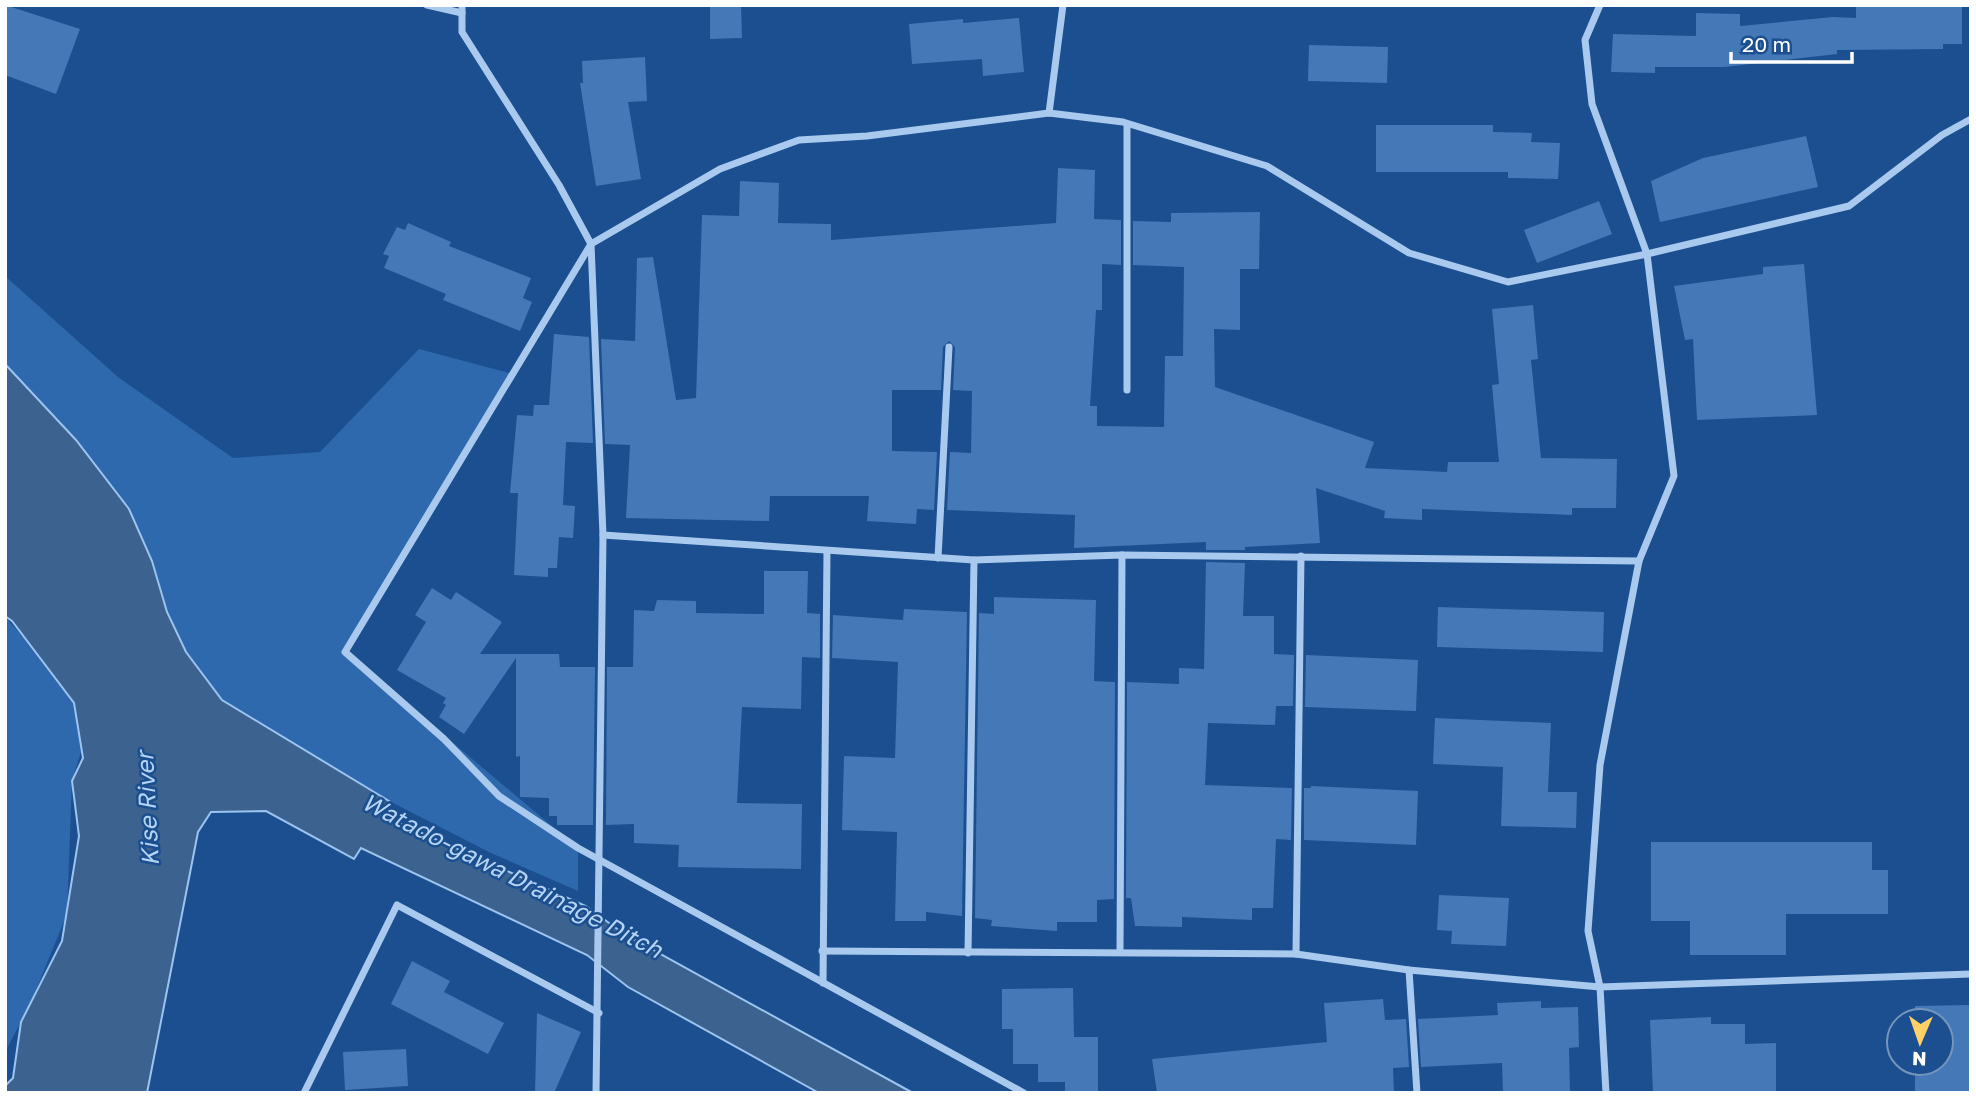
<svg xmlns="http://www.w3.org/2000/svg" width="1976" height="1098" viewBox="0 0 1976 1098" font-family="'Golos Text',sans-serif">
<rect width="100%" height="100%" fill="#1b4f8f"/>
<g fill="#2e69ad">
<polygon points="5,276 118,377 233,458 320,452 419,349 513,374 345,652 578,848 578,891 491,853 389,801 222,700 186,652 167,612 152,561 76,440 5,364"/>
<polygon points="5,617 93,713 72,781 67,914 30,1005 5,1052"/>
</g>
<polygon fill="#3c6290" stroke="#9cc4f0" stroke-width="2" points="5,364 76,440 129,509 152,561 167,612 186,652 222,700 389,801 381,815 586,906 624,934 913,1093 819,1093 628,987 587,955 361,848 354,859 266,811 211,812 198,832 147,1093 5,1093 5,1086 13,1078 21,1022 62,941 79,836 72,781 83,758 74,703 12,621 5,616"/>
<g fill="#4478b7">
<polygon points="5,5 80,29 56,94 5,75"/>
<polygon points="710,5 741,5 742,38 710,39"/>
<polygon points="1962,5 1962,44 1943,44 1943,49 1837,50 1837,54 1725,67 1655,67 1655,73 1611,72 1613,34 1696,36 1696,13 1740,14 1740,26 1833,17 1856,18 1856,6"/>
<polygon points="1019,18 1024,72 983,76 982,59 912,64 909,24 963,19 963,23"/>
<polygon points="1309,45 1388,47 1387,83 1308,81"/>
<polygon points="645,57 647,101 628,102 641,179 596,186 580,83 583,83 582,61"/>
<polygon points="1376,125 1493,125 1493,132 1532,133 1531,142 1560,143 1558,179 1508,178 1508,172 1376,172"/>
<polygon points="1806,136 1818,187 1660,222 1651,181 1703,158"/>
<polygon points="1058,168 1095,170 1094,219 1121,220 1121,265 1102,264 1102,310 1096,310 1090,406 1097,406 1097,426 1164,427 1165,356 1183,356 1184,267 1133,265 1133,221 1171,222 1171,213 1260,212 1259,269 1240,269 1240,330 1214,329 1215,387 1374,442 1365,468 1447,472 1448,462 1499,462 1492,385 1499,384 1492,309 1533,305 1538,359 1531,360 1541,458 1617,459 1616,508 1572,508 1572,515 1422,509 1422,520 1384,518 1385,511 1316,488 1320,543 1245,547 1245,550 1206,550 1206,542 1074,548 1075,515 947,510 950,452 971,453 972,391 953,390 955,347 949,341 943,347 941,390 892,390 892,451 937,452 934,510 917,509 916,524 867,521 869,496 770,496 769,521 626,518 630,445 605,444 601,339 635,341 637,258 653,257 676,400 696,398 702,215 739,216 740,181 779,183 778,223 831,224 831,240 1056,223"/>
<polygon points="1599,201 1612,234 1537,263 1524,230"/>
<polygon points="408,223 451,242 449,246 531,278 523,298 532,302 520,331 443,300 446,294 384,268 389,256 383,254 397,227 405,230"/>
<polygon points="1804,264 1817,415 1697,420 1693,339 1685,340 1674,286 1763,274 1763,267"/>
<polygon points="554,334 589,337 593,443 566,442 563,505 575,506 573,538 559,537 557,568 548,568 548,577 514,575 518,493 510,493 517,415 533,416 534,405 549,405"/>
<polygon points="1206,562 1245,563 1243,616 1274,616 1274,654 1294,655 1293,706 1276,706 1275,725 1208,723 1205,785 1292,788 1291,840 1276,839 1273,908 1252,908 1252,920 1182,917 1182,927 1135,926 1131,898 1126,898 1127,682 1179,684 1179,668 1204,669"/>
<polygon points="764,571 808,571 807,613 820,614 820,658 802,657 801,709 742,707 737,803 802,804 801,869 678,867 679,845 634,843 634,824 606,825 607,667 633,667 634,610 654,611 657,600 696,601 696,613 764,614"/>
<polygon points="432,588 451,600 456,592 502,622 480,654 559,654 560,667 595,667 593,825 557,825 557,816 549,816 549,798 520,797 520,756 516,757 516,658 464,734 439,717 446,705 443,703 446,698 397,670 426,622 415,615"/>
<polygon points="994,597 1096,600 1094,681 1115,682 1114,899 1097,900 1097,922 1057,922 1057,931 991,926 992,920 975,918 979,613 994,614"/>
<polygon points="1438,607 1604,612 1603,652 1437,647"/>
<polygon points="904,609 967,612 962,916 926,912 926,921 895,921 897,832 842,830 844,756 895,758 898,662 832,658 833,615 903,620"/>
<polygon points="1306,655 1418,660 1416,711 1305,707"/>
<polygon points="1435,718 1551,723 1548,792 1577,792 1576,828 1501,826 1503,767 1433,764"/>
<polygon points="1311,786 1418,791 1416,845 1304,840 1304,788 1311,788"/>
<polygon points="1651,842 1872,842 1872,870 1888,870 1888,914 1786,914 1786,955 1690,955 1690,921 1651,921"/>
<polygon points="1439,895 1509,898 1506,946 1451,944 1452,931 1437,930"/>
<polygon points="412,961 450,981 444,992 504,1023 488,1054 391,1004"/>
<polygon points="1073,988 1074,1037 1098,1037 1098,1092 1065,1092 1065,1082 1038,1082 1038,1064 1013,1064 1013,1029 1002,1029 1002,989"/>
<polygon points="1383,999 1385,1020 1406,1019 1409,1067 1393,1068 1394,1093 1157,1093 1152,1059 1327,1042 1324,1003"/>
<polygon points="1541,1001 1541,1008 1578,1007 1579,1047 1569,1048 1570,1093 1503,1093 1502,1063 1421,1067 1418,1019 1498,1015 1497,1003"/>
<polygon points="1971,1005 1971,1093 1915,1093 1915,1063 1941,1063 1941,1021 1915,1021 1915,1006"/>
<polygon points="537,1013 581,1032 554,1093 535,1093"/>
<polygon points="1711,1017 1711,1024 1745,1024 1745,1044 1776,1043 1776,1093 1653,1093 1650,1020"/>
<polygon points="406,1049 408,1086 345,1090 343,1052"/>
</g>
<g fill="none" stroke-linecap="round" stroke-linejoin="round">
<g stroke="#a9c9ee" stroke-width="7">
<polyline points="427,5 462,13"/>
<polyline points="462,5 462,32 559,185 591,244 603,535 596,1093"/>
<polyline points="1600,5 1585,40 1592,104 1647,254 1674,476 1639,561 1600,765 1588,931 1600,987 1606,1093"/>
<polyline points="1049,113 1063,5"/>
<polyline points="1127,124 1127,390"/>
<polyline points="603,535 974,560 1122,555 1639,561"/>
<polyline points="938,558 949,347"/>
<polyline points="822,951 1296,954 1409,970 1600,987 1971,974"/>
<polyline points="1120,952 1122,555"/>
<polyline points="968,953 974,560"/>
<polyline points="1296,954 1301,556"/>
<polyline points="1409,970 1417,1093"/>
<polyline points="823,983 827,551"/>
<polyline points="304,1093 397,905 599,1013"/>
<polyline points="1024,1093 578,848 499,796 444,739 345,652 591,244 720,169 799,140 867,136 1049,113 1123,122 1267,166 1409,253 1508,282 1647,254 1849,206 1942,135 1971,119"/>
</g>
</g>
<g text-anchor="middle" stroke-width="5" stroke-linejoin="round" paint-order="stroke">
<g font-size="24" font-style="italic" fill="#b5d3f5" stroke="#1b4f8f">
<text transform="translate(148 809) rotate(-93)" y="8">Kise River</text>
<text transform="translate(512 876) rotate(27)" y="8">Watado-gawa Drainage Ditch</text>
</g>
</g>
<rect width="1976" height="1098" fill="none" stroke="#ffffff" stroke-width="14"/>
<g transform="translate(1920 1042) rotate(182)"><circle r="33" fill="#1b4f8f" stroke="#7695bc" stroke-width="2"/>
<path d="M0-5L12 26L0 18L-12 26Z" fill="#ffd166"/>
<text y="-10" font-size="19" font-weight="bold" text-anchor="middle" fill="#ffffff">N</text>
</g>
<path d="M1731 52v10h121v-10" fill="none" stroke="#ffffff" stroke-width="3.5"/>
<text x="1742" y="52" font-size="21" fill="#ffffff" stroke="#1b4f8f" stroke-width="5" paint-order="stroke">20 m</text>
</svg>
